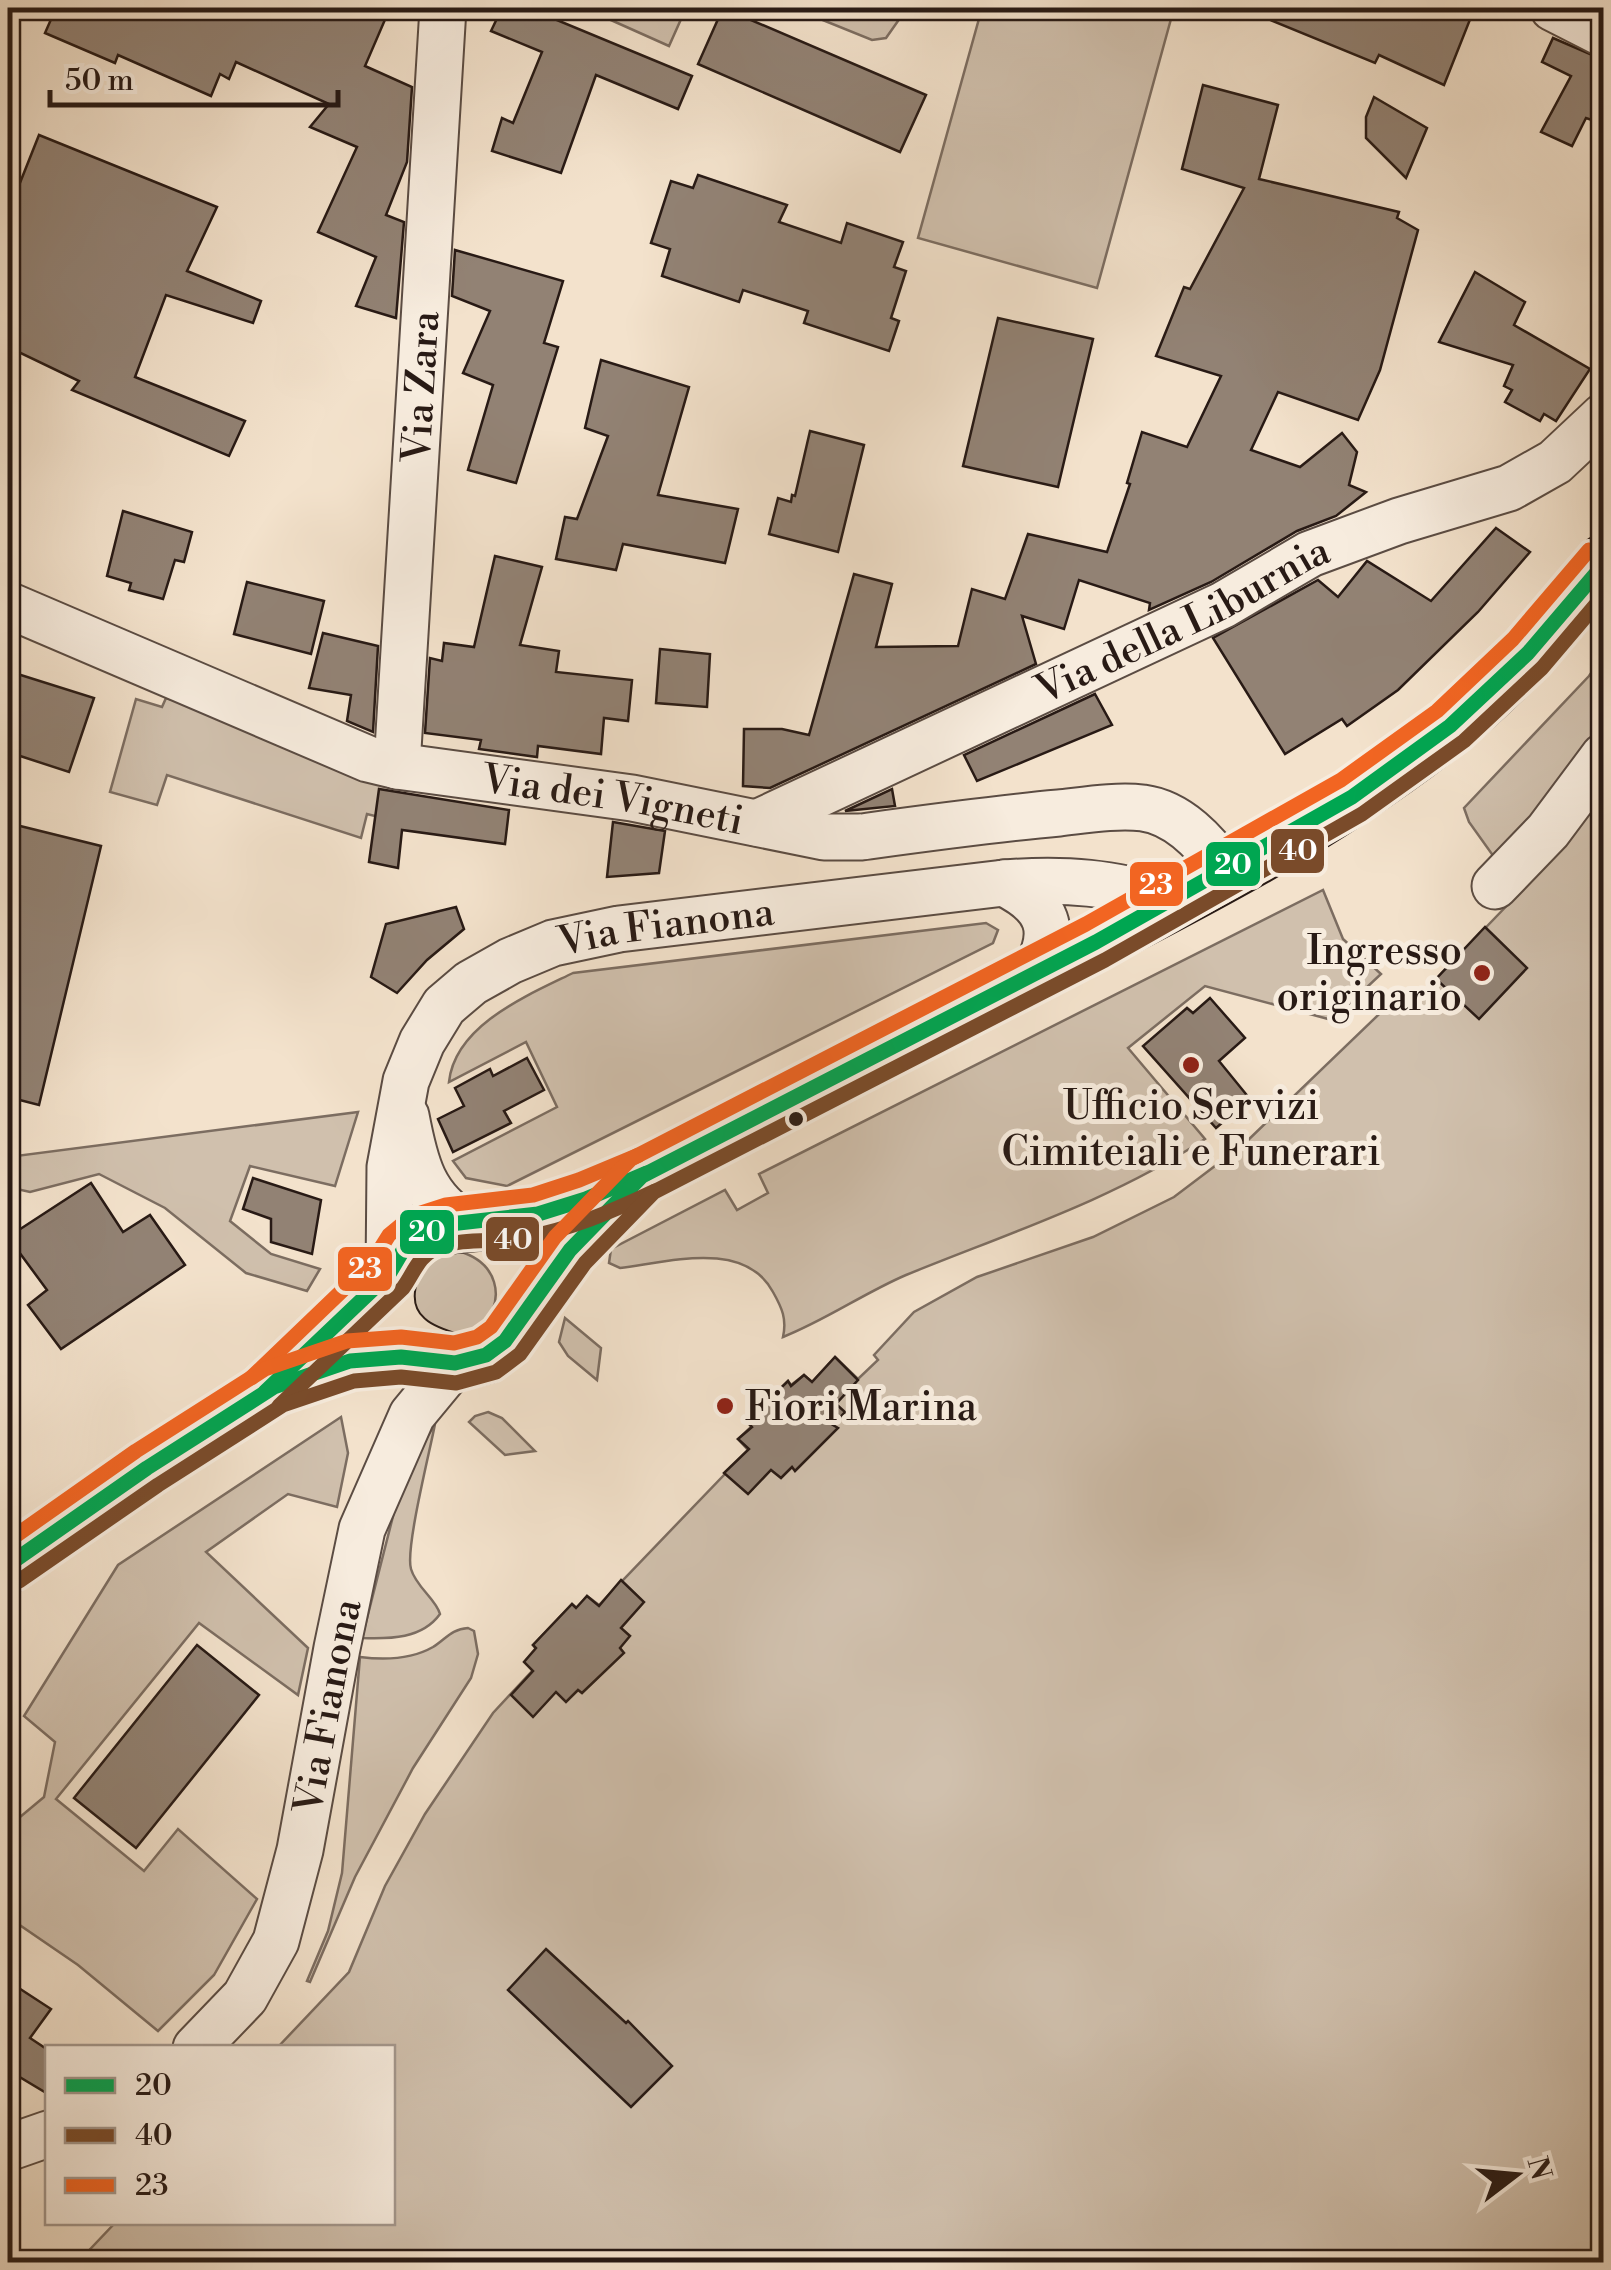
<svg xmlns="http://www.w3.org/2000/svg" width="1611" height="2270" viewBox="0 0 1611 2270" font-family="'Libre Bodoni',serif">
<rect width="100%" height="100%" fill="#f3e2cc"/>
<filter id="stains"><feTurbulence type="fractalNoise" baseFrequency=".002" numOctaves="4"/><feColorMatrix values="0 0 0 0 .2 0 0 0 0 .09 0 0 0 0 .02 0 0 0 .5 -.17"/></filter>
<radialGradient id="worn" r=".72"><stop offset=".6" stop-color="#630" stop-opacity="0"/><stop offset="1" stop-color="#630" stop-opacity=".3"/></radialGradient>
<g fill="#d0c0ad" stroke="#7c6d61" stroke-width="2.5">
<polygon points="584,8 686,8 669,46"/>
<polygon points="793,8 895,8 905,11 886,38 872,40"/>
<polygon points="982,8 1174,8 1097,288 918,238"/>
<polygon points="1603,656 1603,726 1590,753 1499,864 1469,822 1464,808 1589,676"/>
<polygon points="166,698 230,717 406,786 399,822 367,814 361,838 167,775 157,805 110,792 136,699 162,707"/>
<polygon points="1603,774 1603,2262 78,2262 115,2223 392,2222 392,2048 278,2047 349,1972 385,1886 425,1814 493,1713 532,1671 536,1649 533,1645 572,1604 577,1608 587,1596 599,1605 748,1450 738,1439 751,1427 747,1421 788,1381 791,1385 804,1375 812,1382 835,1357 858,1379 878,1360 874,1355 914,1312 977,1277 1093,1237 1174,1197 1244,1144 1399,995 1413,1003 1519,893"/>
<path d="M1323 890 1343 939 1381 974 1332 1020 1205 986 1128 1048 1205 1139C1112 1200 1009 1233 906 1275 864 1293 826 1320 783 1337 787 1319 782 1308 773 1292 745 1239 668 1262 620 1268L609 1263 611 1249 725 1190 737 1210 768 1193 759 1174Z"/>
<path d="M986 923 998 930 993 943 507 1186 466 1178 453 1161 557 1107 526 1042 449 1082C455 1025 528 995 573 973Z"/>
<polygon points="358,1112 335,1186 250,1166 230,1221 271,1254 320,1269 307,1291 246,1273 165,1208 99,1174 30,1192 8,1187 8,1157"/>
<path d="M458 1251C497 1262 507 1297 482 1328L442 1338 412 1308C412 1274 419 1253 458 1251Z"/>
<polygon points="565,1318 601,1348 597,1380 568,1356 559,1342"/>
<polygon points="488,1412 502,1418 535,1451 505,1455 469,1422 475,1416"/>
<polygon points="341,1417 348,1453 337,1507 288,1494 206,1552 308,1648 298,1695 199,1623 56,1799 144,1871 178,1829 257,1899 214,1975 158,2031 78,1965 8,1917 8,1827 44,1797 55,1742 24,1716 118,1565"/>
<path d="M435 1424C430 1451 405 1549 411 1569 416 1587 436 1599 440 1614 422 1639 390 1639 362 1638L403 1477Z"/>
<path d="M468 1628 474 1631 478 1654 471 1678 413 1768 355 1877 310 1982 307 1981 328 1931 342 1873 360 1657C384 1660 412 1659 433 1647 446 1639 451 1629 468 1628Z"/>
</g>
<g fill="#928274" stroke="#281a15" stroke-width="2.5">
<polygon points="56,8 390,8 365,66 412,87 407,162 386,215 404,222 396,318 356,306 376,257 318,232 357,147 310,127 329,104 236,62 229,79 220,74 211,96 118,55 115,63 45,33"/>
<polygon points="502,8 528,8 692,76 678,109 596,75 561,173 492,151 502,118 513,123 542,52 491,31"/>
<polygon points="723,8 926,95 900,152 698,64"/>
<polygon points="1241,8 1450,8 1471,17 1444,85 1379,55 1375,63"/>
<polygon points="1553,38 1604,60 1604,124 1586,118 1572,146 1541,132 1571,76 1542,62"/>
<polygon points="1203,85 1278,105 1259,179 1399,212 1397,218 1418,230 1380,370 1358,420 1278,392 1251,450 1300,467 1342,433 1357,452 1349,485 1366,492 1336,516 1297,531 1211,582 1149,610 1150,603 1079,580 1064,629 1022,616 1036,664 770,788 743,786 744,729 782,729 809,735 854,574 892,584 876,647 958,646 972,589 1005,599 1028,534 1107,552 1130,484 1127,483 1142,432 1187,447 1221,376 1156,356 1184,287 1190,289 1244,188 1182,169"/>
<polygon points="1374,97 1427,128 1406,178 1366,138 1366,117"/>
<polygon points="39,135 217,207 187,271 261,301 253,323 166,295 135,377 245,421 229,456 72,390 79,381 8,347 8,213"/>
<polygon points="698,175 787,205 779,222 841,243 847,223 903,242 894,267 906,271 891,318 899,321 889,351 804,323 808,311 743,290 739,302 662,276 670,249 651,243 671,181 693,188"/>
<polygon points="455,250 563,281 544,343 558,347 516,483 468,470 493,385 463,373 490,311 452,296"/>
<polygon points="1475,272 1525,302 1514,325 1590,369 1556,421 1544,414 1540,421 1505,402 1512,390 1504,386 1513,365 1439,342"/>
<polygon points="998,318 1093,339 1058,487 963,466"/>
<polygon points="601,360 689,387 658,495 738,509 725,563 623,544 616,570 556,559 565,517 577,519 608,436 585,428"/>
<polygon points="810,431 864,445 838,552 769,534 778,498 791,502 792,495 795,496"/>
<polygon points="123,511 192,532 184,562 175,560 163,599 129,590 131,583 107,576"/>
<polygon points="1496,528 1530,552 1478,612 1398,690 1347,726 1342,719 1285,754 1213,638 1318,580 1338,597 1367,561 1431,601"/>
<polygon points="495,556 542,567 520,645 559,651 556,672 632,680 628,721 604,718 601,754 538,746 537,757 479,749 481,740 425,733 430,658 442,661 444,643 474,647"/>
<polygon points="247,582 324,601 311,654 234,634"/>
<polygon points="323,633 378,646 373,732 347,721 351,695 309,688"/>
<polygon points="660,649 710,654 707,707 656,703"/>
<polygon points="8,671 94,698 69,772 8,752"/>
<polygon points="1095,694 1112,725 977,781 964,755"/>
<polygon points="379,789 509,810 505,844 402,830 398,868 369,862"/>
<polygon points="892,789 895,806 845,811"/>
<polygon points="613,822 665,831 659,873 607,877"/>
<polygon points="8,823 101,846 39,1105 8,1097"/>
<polygon points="456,907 464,929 427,960 397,993 371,977 386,924"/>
<polygon points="1485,927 1527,968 1479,1019 1436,979"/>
<polygon points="1210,998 1245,1038 1219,1061 1250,1099 1216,1128 1143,1046 1187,1008 1193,1013"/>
<polygon points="527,1058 544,1090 504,1111 511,1123 453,1152 438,1119 464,1106 455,1088 490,1069 493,1076"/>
<polygon points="253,1178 321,1200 312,1254 271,1242 271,1219 243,1209"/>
<polygon points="91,1183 123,1232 150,1215 185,1265 61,1349 28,1305 47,1290 8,1237"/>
<polygon points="835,1357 858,1380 836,1404 845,1412 833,1425 838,1428 795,1471 792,1467 781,1478 771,1470 748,1494 724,1473 749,1449 738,1439 752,1427 747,1421 788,1381 791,1386 804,1375 812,1382"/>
<polygon points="621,1580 644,1602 621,1628 630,1636 620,1648 624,1653 582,1693 578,1690 566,1702 556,1692 533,1717 511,1695 533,1671 524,1662 536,1648 533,1645 572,1604 576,1608 587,1596 599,1606"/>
<polygon points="197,1645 259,1695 136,1848 74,1798"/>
<polygon points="546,1949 626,2023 628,2021 672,2066 631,2107 508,1990"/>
<polygon points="8,1981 51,2009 30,2038 48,2050 48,2094 8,2070"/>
</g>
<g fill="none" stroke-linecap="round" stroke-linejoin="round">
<g stroke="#5b4c43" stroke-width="49">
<g id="minor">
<polyline points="1553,8 1604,34"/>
<path id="s1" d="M8 605 368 759 397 766 632 798 824 837H861C927 828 992 819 1059 813 1086 810 1116 805 1143 808 1179 813 1206 843 1226 871"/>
<path id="s2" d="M397 766 443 8"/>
<path id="s3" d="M757 823 1223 605 1310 554 1399 521 1509 488 1555 462 1604 416"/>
<path d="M1004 883C1048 905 1059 930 1034 973"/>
<polyline points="1495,886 1548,831 1604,756"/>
<path d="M406 1116C415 1164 423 1199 467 1225"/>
<path id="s4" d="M389 1274 390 1167 406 1081 422 1042 444 1006 471 983 510 961 553 943 619 929 1004 883C1069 878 1110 883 1173 900"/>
<path id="s5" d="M196 2048 245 1997 276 1941 300 1850 337 1648 362 1529 412 1415 455 1363"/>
<polyline points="8,2148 48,2134"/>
</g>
</g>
<g stroke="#281a15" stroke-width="59">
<g id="major">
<path d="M455 1363C438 1358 419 1352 406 1340 372 1311 385 1254 422 1233 446 1220 492 1224 522 1218 562 1210 602 1193 640 1176 676 1161 710 1141 744 1123 816 1085 888 1048 960 1011 1126 925 1301 845 1448 728 1506 681 1559 622 1604 563"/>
<polyline points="286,1383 350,1361 401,1357 455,1363 486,1355 505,1341 570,1250 631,1187"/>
<polyline points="8,1565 147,1468 274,1387 389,1274"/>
</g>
</g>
<use href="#minor" stroke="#f7ecde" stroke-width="45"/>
<use href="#major" stroke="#f3e2cc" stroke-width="55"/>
<g stroke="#f7ecde" stroke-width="22">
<g id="bus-1">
<polyline points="265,1392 389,1274 405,1247 423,1233 450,1224 538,1214 586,1199 647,1173"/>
<polyline points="8,1565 147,1468 274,1387 350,1361 401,1357 455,1363 486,1355 505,1341 570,1250 642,1176 1096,942 1352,797 1450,726 1528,653 1604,564"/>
</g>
</g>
<g stroke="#f7ecde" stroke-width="22">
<g id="bus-2">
<path d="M279 1406 403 1288C414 1273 418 1256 437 1248 463 1237 496 1243 523 1238 569 1230 613 1211 655 1191"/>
<polyline points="19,1581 158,1485 283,1405 354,1381 401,1377 456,1383 496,1372 520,1354 585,1263 654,1192 1105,960 1362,814 1464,741 1542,668 1604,595"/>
</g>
</g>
<g stroke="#f7ecde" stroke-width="22">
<g id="bus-3">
<polyline points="251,1378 372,1262 389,1235 412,1216 446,1205 533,1195 579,1180 639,1155"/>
<polyline points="8,1541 136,1451 265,1369 347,1341 401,1337 454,1343 477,1337 491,1327 555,1237 631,1159 1086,924 1341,780 1437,711 1513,639 1589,550"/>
</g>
</g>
<use href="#bus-1" stroke="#00a651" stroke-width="15"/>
<use href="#bus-2" stroke="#7a4b2a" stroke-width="15"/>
<use href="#bus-3" stroke="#f26522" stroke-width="15"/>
</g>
<g fill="#8f2418" stroke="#f7ecde" stroke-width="4">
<circle cx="1482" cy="973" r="10"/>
<circle cx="1191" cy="1065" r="10"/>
<circle cx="725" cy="1406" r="10"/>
</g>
<circle fill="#281a15" stroke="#f7ecde" stroke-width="4" cx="796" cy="1119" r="9"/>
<g text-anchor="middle" stroke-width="10" stroke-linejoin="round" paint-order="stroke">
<g font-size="40" fill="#281a15" stroke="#f7ecde">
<text dy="14" stroke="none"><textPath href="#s2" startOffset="380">Via Zara</textPath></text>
<text dy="14" stroke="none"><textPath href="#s3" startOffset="472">Via della Liburnia</textPath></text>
<text dy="14" stroke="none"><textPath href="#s1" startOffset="640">Via dei Vigneti</textPath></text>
<text dy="14" stroke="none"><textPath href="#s4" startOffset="520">Via Fianona</textPath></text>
<text dy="14" stroke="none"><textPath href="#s5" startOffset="375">Via Fianona</textPath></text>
</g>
<g font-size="40" fill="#281a15" stroke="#f7ecde" text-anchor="end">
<text x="1462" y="964">Ingresso<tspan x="1462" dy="46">originario</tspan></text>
<text x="1191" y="1119" text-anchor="middle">Ufficio Servizi<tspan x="1191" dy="46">Cimiteiali e Funerari</tspan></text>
<text x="745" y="1420" text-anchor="start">Fiori Marina</text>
</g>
</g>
<g stroke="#f7ecde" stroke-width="4">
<rect x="1269" y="827" width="57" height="48" rx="10" fill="#7a4b2a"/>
<rect x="1204" y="840" width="58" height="48" rx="10" fill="#00a651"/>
<rect x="1128" y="860" width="57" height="48" rx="10" fill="#f26522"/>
<rect x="398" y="1208" width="58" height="48" rx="10" fill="#00a651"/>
<rect x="484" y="1215" width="57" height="48" rx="10" fill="#7a4b2a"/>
<rect x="336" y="1245" width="58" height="48" rx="10" fill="#f26522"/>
</g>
<g font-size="28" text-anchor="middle" font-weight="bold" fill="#fff">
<text x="1298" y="860">40</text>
<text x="1233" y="874">20</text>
<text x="1156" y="894">23</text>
<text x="427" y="1241">20</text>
<text x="513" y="1249">40</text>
<text x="365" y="1278">23</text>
</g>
<rect width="1611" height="2270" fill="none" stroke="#f3e2cc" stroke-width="40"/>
<rect x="10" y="10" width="1591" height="2250" fill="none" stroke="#281a15" stroke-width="5"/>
<rect x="20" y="20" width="1571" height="2230" fill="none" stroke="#281a15" stroke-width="2.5"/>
<rect x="45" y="2045" width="350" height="180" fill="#f7ecde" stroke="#a4988e" stroke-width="2.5"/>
<rect x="65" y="2078" width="50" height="15" fill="#00a651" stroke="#a4988e" stroke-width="2.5"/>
<text x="135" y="2095" font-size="30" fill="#281a15">20</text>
<rect x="65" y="2128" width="50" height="15" fill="#7a4b2a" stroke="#a4988e" stroke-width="2.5"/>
<text x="135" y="2145" font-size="30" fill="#281a15">40</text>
<rect x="65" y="2178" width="50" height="15" fill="#f26522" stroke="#a4988e" stroke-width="2.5"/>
<text x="135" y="2195" font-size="30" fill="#281a15">23</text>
<g transform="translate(1516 2175) rotate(74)" stroke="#f7ecde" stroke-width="8" paint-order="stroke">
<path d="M0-8L18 38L0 25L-18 38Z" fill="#281a15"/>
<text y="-15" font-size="28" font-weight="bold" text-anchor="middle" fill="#281a15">N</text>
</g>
<path d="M50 90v15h288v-15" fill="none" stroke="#281a15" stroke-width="5"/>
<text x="65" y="90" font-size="30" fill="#281a15" stroke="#f7ecde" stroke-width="8" paint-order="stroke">50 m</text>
<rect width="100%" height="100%" filter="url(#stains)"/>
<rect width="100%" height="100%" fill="url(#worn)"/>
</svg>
